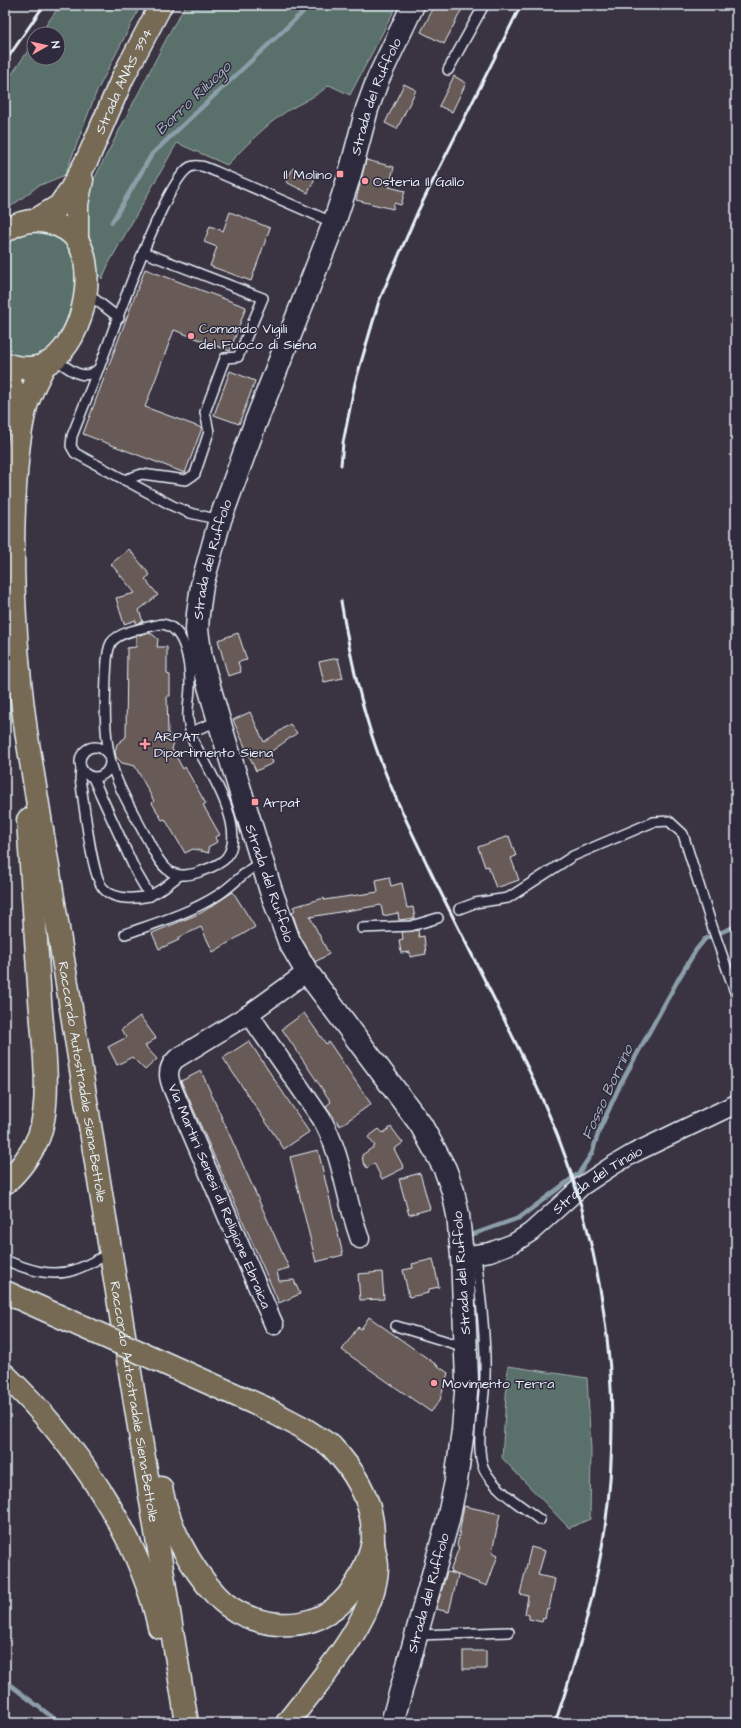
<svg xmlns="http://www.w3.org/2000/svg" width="741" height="1728" viewBox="0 0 741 1728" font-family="'Architects Daughter',sans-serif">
<rect width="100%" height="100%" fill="#3a3442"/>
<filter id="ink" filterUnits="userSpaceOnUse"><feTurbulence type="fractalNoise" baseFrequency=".025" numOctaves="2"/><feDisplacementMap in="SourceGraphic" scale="8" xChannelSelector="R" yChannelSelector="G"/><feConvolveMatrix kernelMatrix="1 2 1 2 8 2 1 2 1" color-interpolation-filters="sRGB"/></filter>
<g filter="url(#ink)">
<g fill="#5a706a" stroke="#a1b0b1">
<polygon points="60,5 141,5 96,93 65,175 38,186 5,211 5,84 34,42 34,58 58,58 58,34 40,34"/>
<path d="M186 5H397L350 95 329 85C316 97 302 102 287 111 264 126 246 146 227 165L177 143 110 261 102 279 97 272 87 237 83 216 91 185 173 26Z"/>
<path d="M41 230C53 235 67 241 73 253 78 264 79 290 76 302 72 316 60 344 47 352 34 360 19 357 5 355V244L17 234Z"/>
<polygon points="5,662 12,723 5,724"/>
<polygon points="508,1366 587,1378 591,1450 590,1519 569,1528 502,1458"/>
</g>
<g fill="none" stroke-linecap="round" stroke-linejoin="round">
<g stroke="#8b9ea9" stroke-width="4.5">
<polyline points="112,222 152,154 303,12 308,5"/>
<polyline points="468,1236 519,1218 579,1173 592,1153 599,1131 620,1085 679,978 696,950 705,939 736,926"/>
<polyline points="5,1681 60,1723"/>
</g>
</g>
<g fill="#685a56" stroke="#e8f1f8">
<polygon points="435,5 464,5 444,44 421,32"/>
<polygon points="454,76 466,83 452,112 439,106"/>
<polygon points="404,84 416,90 397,129 385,123"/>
<polygon points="366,160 394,167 389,187 405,191 401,205 394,203 393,209 356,200"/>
<polygon points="293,168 315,178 308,193 286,182"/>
<polygon points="230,212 270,228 251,281 210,266 217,247 204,242 210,226 223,231"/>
<polygon points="145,269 246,307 230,351 174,330 145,407 202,428 185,473 83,434"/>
<polygon points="230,371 255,381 239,424 214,415"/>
<polygon points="129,549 150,575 145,579 158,595 139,610 143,622 136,624 136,620 124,624 116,598 135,593 111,564"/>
<polygon points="146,633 152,634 158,639 157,647 167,647 167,674 170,675 170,696 167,696 168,734 175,739 172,749 183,769 185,767 206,804 203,805 220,835 215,837 217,842 208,847 209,853 193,849 185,853 165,819 162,820 152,803 154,801 135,766 122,763 116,757 115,751 117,744 126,737 127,648 136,647 136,636"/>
<polygon points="238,633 247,660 238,662 241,672 228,676 218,640"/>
<polygon points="338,658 343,678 324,682 319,662"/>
<polygon points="250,712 264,742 290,724 297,733 269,753 273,763 256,771 233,720"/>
<polygon points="509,836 516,856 511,858 519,880 496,888 488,866 485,867 478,847"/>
<polygon points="389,877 391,886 402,883 407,908 413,907 415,918 399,920 398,913 383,916 381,905 310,917 329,954 315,962 300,936 292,912 295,910 293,907 324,898 324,900 378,892 376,880"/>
<polygon points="233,892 255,927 213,952 201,927 178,938 179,940 159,949 152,933 201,913"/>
<polygon points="418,930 419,937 424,936 426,954 410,957 410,952 401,953 399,940 403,939 402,932"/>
<polygon points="304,1013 326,1044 329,1042 371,1104 340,1126 326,1106 331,1102 282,1029"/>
<polygon points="140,1016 156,1038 145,1046 157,1059 145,1070 132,1057 117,1065 108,1047 127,1037 121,1030"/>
<polygon points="249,1041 309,1132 284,1149 223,1058"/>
<polygon points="201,1071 289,1268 277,1271 279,1281 294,1280 300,1294 279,1303 181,1081"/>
<polygon points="391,1127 403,1143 394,1149 404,1168 382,1179 374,1163 367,1168 363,1162 362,1155 375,1146 368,1137 379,1129 383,1133"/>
<polygon points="318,1150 343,1255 316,1262 290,1157"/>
<polygon points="420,1173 430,1209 409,1215 399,1179"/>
<polygon points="433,1259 439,1287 429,1289 429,1293 409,1297 403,1270 413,1268 412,1264"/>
<polygon points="382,1272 384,1299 360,1300 358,1274"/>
<polygon points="369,1317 448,1373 440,1400 431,1412 342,1350 358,1327 361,1329"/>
<polygon points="464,1506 500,1514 492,1552 498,1555 487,1586 450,1572 459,1547 457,1546"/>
<polygon points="531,1547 545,1551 538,1575 555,1579 549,1609 547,1608 545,1619 543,1618 542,1622 529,1619 529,1615 525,1614 528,1596 520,1594"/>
<polygon points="447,1572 458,1575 449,1612 436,1609"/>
<rect x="463" y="1651" width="23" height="18"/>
</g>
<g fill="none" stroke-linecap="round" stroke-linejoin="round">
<g stroke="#e8f1f8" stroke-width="12">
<g id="service">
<polyline points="448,70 484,5"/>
<polyline points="87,293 119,318"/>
<path d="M54 358C68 368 84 384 99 368 112 335 165 179 190 167 199 163 209 169 217 172L334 223"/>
<polyline points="98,370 72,436 71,446 75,453 173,506 190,513 220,520"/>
<polyline points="124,480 142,474 186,480 195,474 209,432 205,412 225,358 238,357 263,298 143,252"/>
<path d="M161 624C186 626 190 665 190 685 190 697 187 708 188 719 189 727 191 734 193 741 207 766 249 830 226 858 221 864 210 868 202 871 192 875 177 878 168 870 157 862 152 846 145 835 132 810 116 785 110 758 104 731 105 703 106 676 107 666 106 652 111 643 118 631 149 627 161 624Z"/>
<polyline points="190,732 219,721"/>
<circle cx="95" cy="762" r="15"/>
<path d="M81 769 80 779C84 800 91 875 103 888 114 901 135 899 150 896L136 872 93 778"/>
<polyline points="150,896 163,888 180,875"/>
<polyline points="459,909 475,903 508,898 573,856 653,822 669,821 683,834 711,923 736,995"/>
<polyline points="362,928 411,926 438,918"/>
<path d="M125 934C156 923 190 913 218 895 234 885 245 870 262 862"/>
<path d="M476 1254C480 1295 486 1335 485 1376 485 1401 474 1447 484 1469 495 1491 521 1505 540 1520"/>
<path d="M5 1260C26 1269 51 1278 74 1270 87 1266 98 1258 111 1254"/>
<polyline points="396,1326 465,1347"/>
<polyline points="417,1635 509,1632"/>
</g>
</g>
<g stroke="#e8f1f8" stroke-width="21">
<g id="minor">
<path d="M249 1014 321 1118C343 1155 345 1199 360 1239"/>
<path id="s1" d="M462 1256 490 1252 514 1243 531 1232 582 1186 612 1166 634 1153 736 1104"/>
<path d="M274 1325 177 1099C171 1085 163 1071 176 1059L249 1014 307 972"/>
</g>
</g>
<g stroke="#e8f1f8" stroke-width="25">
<g id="tertiary">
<path id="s2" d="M392 1723 448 1520 456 1481 463 1430 467 1380 462 1256 458 1215 453 1191 445 1169 421 1125 307 972 289 941 271 891 219 721 201 658 197 630 198 614 202 585 220 520 255 424 334 223 349 177 367 109 378 79 413 5"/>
</g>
</g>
<g stroke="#e8f1f8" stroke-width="25">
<g id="primary">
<path id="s3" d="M36 220 59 206 71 189 88 158 123 77 161 5"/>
<path d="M5 231C20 221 34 218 51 223 61 226 71 231 77 240 99 273 81 349 44 365 32 370 17 368 5 364"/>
<polyline points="77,240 77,204 82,180"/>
</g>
</g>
<g stroke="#e8f1f8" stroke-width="25">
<g id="trunk">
<path id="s4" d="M45 364C38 377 32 390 27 403 19 431 17 459 15 488 10 569 15 650 26 731L187 1723"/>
<polyline points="5,373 15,393 19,422"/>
<path d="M5 1183C19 1171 32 1153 39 1136 52 1098 43 1040 40 1000 36 940 32 880 28 820"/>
<path d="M5 1375C72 1438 140 1536 159 1627"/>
<path d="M161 1488C169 1527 189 1566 216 1595 247 1629 309 1636 342 1602 359 1585 366 1566 373 1543"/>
<path d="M287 1723C318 1682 376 1620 377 1567 377 1559 374 1552 373 1543 373 1536 373 1529 372 1522 368 1492 352 1468 331 1446"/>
</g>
</g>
<use href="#service" stroke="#2f2a3d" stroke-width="9"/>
<use href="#minor" stroke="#2f2a3d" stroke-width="18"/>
<use href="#tertiary" stroke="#2f2a3d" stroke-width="22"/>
<use href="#primary" stroke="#766a55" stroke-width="22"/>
<use href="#trunk" stroke="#766a55" stroke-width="22"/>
<g stroke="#e8f1f8" stroke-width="3">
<polyline points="5,62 44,5"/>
<polyline points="341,465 343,443 355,383 379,301 418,211 521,5"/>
<path d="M341 601C349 650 359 699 375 745 391 792 414 836 435 881 470 952 507 1022 540 1094 601 1228 625 1381 605 1528 596 1592 576 1662 555 1723"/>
</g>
<g stroke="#e8f1f8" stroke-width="25" stroke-linecap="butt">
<polyline id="trunk-bridge" points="5,1292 265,1408 303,1428 331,1446"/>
</g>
<use href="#trunk-bridge" stroke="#766a55" stroke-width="22"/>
</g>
</g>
<g fill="#ff9aa2" stroke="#2f2a3d" stroke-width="1.5">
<rect x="336" y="170" width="8" height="8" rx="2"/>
<circle cx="365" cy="181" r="4"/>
<circle cx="191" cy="336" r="4"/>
<path d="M143 738h4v4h4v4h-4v4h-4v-4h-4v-4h4z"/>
<rect x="251" y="798" width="8" height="8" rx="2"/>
<circle cx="434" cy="1383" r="4"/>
</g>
<g text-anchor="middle" stroke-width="3" stroke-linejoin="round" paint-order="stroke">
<g font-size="14" fill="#e8f1f8" stroke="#2f2a3d">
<text dy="5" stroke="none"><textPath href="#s3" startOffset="168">Strada ANAS 394</textPath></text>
<text dy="5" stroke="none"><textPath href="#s2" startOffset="1731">Strada del Ruffolo</textPath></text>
<text dy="5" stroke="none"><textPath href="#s2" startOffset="1239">Strada del Ruffolo</textPath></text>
<text transform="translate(270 883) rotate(71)" y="5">Strada del Ruffolo</text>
<text dy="5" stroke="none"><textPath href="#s4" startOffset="728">Raccordo Autostradale Siena-Bettolle</textPath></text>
<text dy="5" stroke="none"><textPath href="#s1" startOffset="159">Strada del Tinaio</textPath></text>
<text transform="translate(220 1196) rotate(67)" y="5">Via Martiri Senesi di Religione Ebraica</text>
<text transform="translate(461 1273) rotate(-94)" y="5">Strada del Ruffolo</text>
<text dy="5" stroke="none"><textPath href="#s4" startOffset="1052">Raccordo Autostradale Siena-Bettolle</textPath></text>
<text dy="5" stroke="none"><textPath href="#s2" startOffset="135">Strada del Ruffolo</textPath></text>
</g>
<g font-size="14" fill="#e8f1f8" stroke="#2f2a3d" text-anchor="start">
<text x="332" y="179" text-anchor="end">Il Molino</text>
<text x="373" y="186">Osteria Il Gallo</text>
<text x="199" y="333">Comando Vigili<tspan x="199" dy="16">del Fuoco di Siena</tspan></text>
<text x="154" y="741">ARPAT<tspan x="154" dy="16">Dipartimento Siena</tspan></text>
<text x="263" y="807">Arpat</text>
<text x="442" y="1388">Movimento Terra</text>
</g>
<g font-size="15" font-style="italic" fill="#aab9c4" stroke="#2f2a3d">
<text transform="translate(193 98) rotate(-44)" y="5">Borro Riluogo</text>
<text transform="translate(607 1092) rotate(-65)" y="5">Fosso Borrino</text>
</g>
</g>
<rect width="741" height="1728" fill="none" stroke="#2f2a3d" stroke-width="20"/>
<rect x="10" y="10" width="721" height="1708" fill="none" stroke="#e8f1f8" stroke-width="1.5" filter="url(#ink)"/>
<g transform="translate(46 46) rotate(82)"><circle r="19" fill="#2f2a3d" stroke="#797a88"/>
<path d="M0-3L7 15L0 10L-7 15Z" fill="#ff9aa2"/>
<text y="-6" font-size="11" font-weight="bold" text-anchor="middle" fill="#e8f1f8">N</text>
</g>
</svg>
